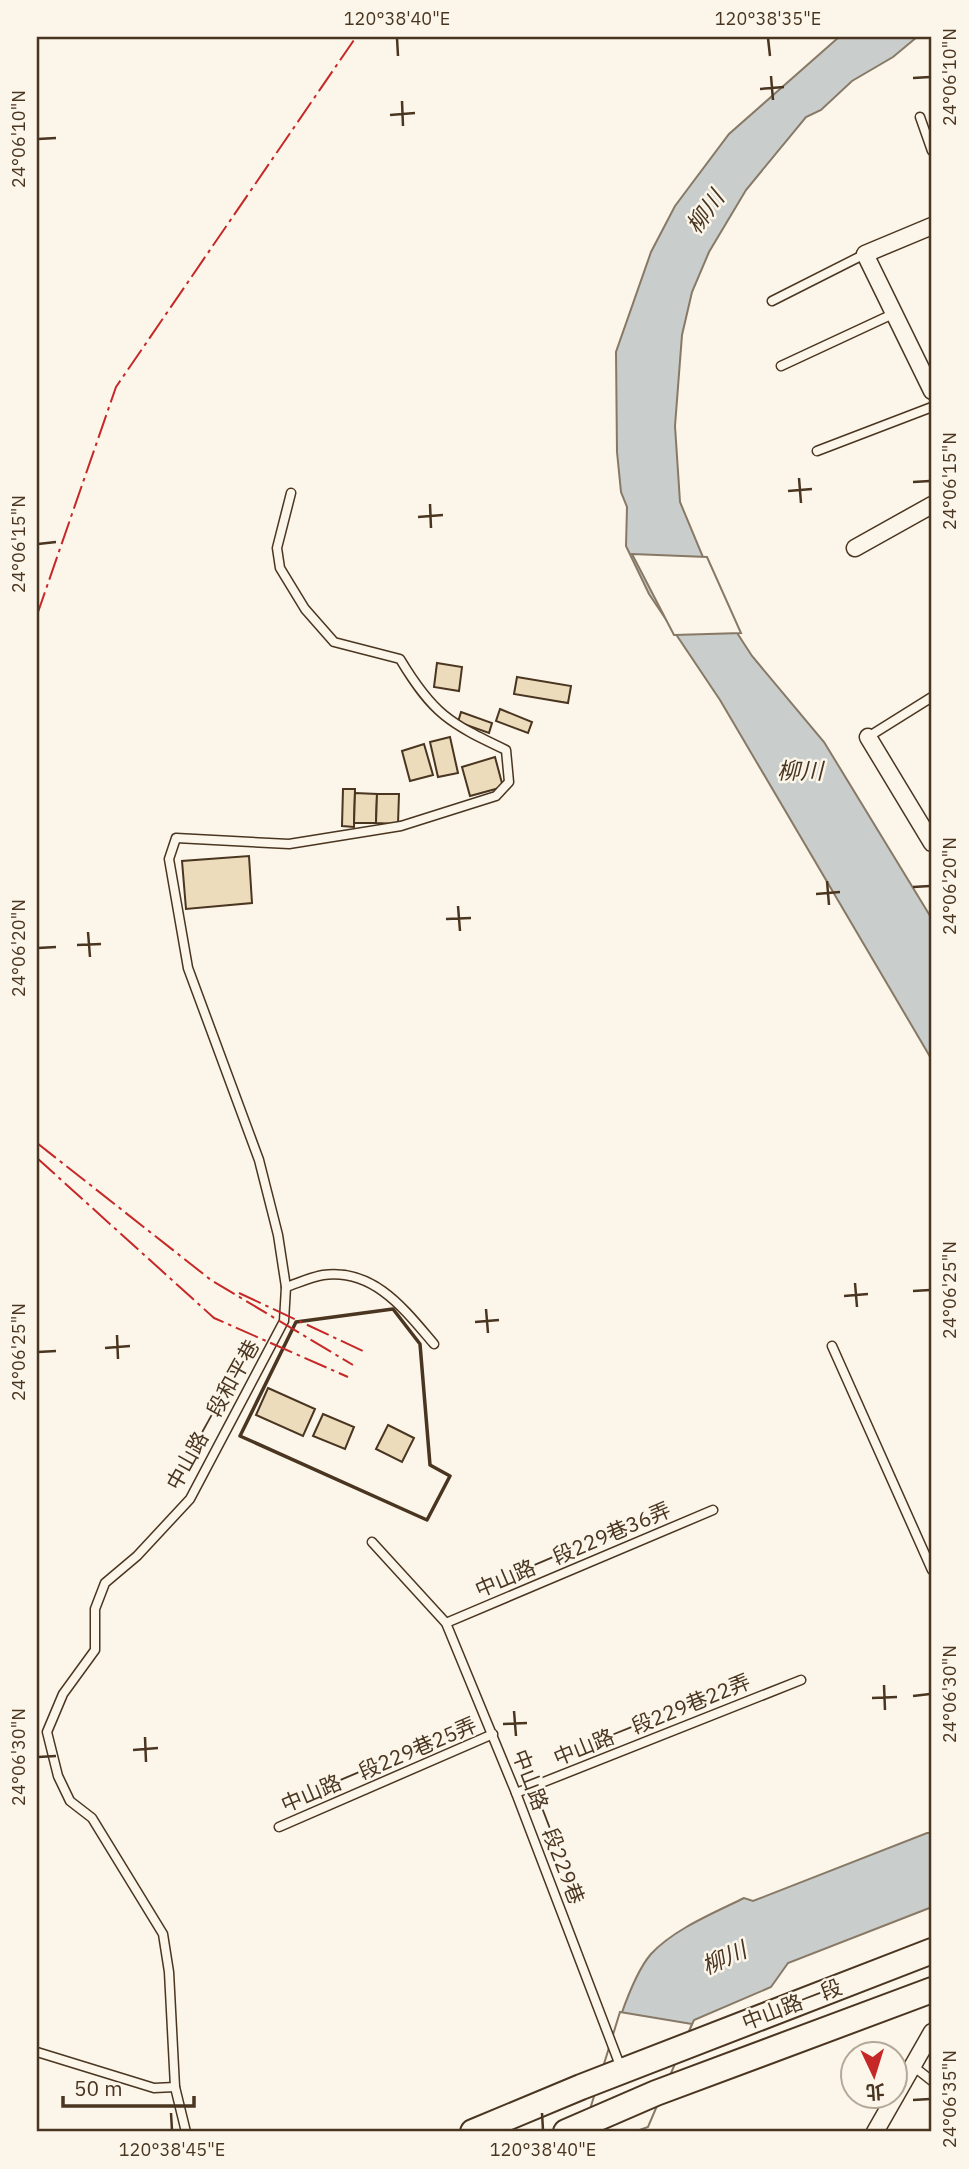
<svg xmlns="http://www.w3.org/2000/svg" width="969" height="2169" viewBox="0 0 969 2169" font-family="'IBM Plex Sans','Noto Sans TC',sans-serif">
<rect width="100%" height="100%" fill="#fbf6e9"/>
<g fill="#c9cecd" stroke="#887966" stroke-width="2">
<polygon points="839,37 917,37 893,57 852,81 821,110 806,117 746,190 709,252 692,292 682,335 675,426 680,502 730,622 752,656 824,742 932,919 932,1060 720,700 649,594 626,546 627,507 621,492 617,452 616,352 651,252 675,206 729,134"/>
<path d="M927 1833H932V1907L788 1963 771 1987 694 2020 642 2132H586C600 2088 623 1986 651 1954 674 1929 714 1913 744 1898L753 1901Z"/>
</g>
<g fill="#fbf6e9" stroke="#887966" stroke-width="2">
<polygon points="632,554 707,557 741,633 674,635"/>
<polygon points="620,2012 692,2024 648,2127 634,2132 583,2132"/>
</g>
<g fill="#ecdcbc" stroke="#4a3520" stroke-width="2">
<polygon points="437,663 462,667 459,691 434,687"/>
<polygon points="517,677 571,686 568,703 514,694"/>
<polygon points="500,709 532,722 528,733 496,721"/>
<polygon points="461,712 492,723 489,733 458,722"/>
<polygon points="450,737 458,773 438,777 430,742"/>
<polygon points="424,744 433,775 410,781 402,751"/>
<polygon points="495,757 503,787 470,796 462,767"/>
<polygon points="343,789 355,789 354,827 342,826"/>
<polygon points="355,793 377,794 376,823 354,823"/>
<polygon points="377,794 399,794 398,824 376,823"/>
<polygon points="249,856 252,903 186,909 182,861"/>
<polygon points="268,1388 315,1409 303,1436 256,1415"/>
<polygon points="323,1414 354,1427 345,1449 313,1436"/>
<polygon points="388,1425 414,1438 402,1462 376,1449"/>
</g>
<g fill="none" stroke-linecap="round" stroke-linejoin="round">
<g stroke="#4a3520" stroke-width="11">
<g id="lane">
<polyline points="920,117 932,151"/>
<polyline points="772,301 865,254"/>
<polyline points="781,366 895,313"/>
<polyline points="817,451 932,407"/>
<polyline points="868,737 932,697"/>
<path d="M286 1287C298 1283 311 1277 323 1275 374 1268 405 1310 434 1344"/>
<polyline points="832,1346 932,1570"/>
<polyline points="372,1542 446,1623 516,1793 621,2068"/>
<polyline points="446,1623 713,1510"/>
<polyline points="516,1793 801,1680"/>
<polyline points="279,1827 493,1734"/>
<polyline points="37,2052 154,2088 175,2087"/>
<polyline points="913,2066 932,2081"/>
<path d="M186 2132 175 2087 169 1972 163 1934 92 1818 70 1801 58 1776 47 1732 63 1694 95 1650V1609L105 1583 137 1556 190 1499 284 1321 286 1287 278 1235 259 1160 188 968 169 859 176 838 289 844 401 826 496 796 509 782 506 750C449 723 433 714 400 659L334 642 305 609 280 568 277 548 291 493"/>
</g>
</g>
<g stroke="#4a3520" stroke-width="19">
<g id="street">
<polyline points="932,226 865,254 932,391"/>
<polyline points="855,548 932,505"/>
<polyline points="868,737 932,843"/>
<polyline points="875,2132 932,2032"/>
</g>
</g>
<g stroke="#4a3520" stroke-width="28">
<g id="primary">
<polyline points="473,2132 581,2087 932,1951"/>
<polyline points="566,2132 656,2093 932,1990"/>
</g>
</g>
<use href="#lane" stroke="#fbf6e9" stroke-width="8"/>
<use href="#street" stroke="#fbf6e9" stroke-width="16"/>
<use href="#primary" stroke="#fbf6e9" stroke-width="24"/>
<polygon stroke="#4a3520" stroke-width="3.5" points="393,1309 420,1344 430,1465 450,1476 427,1520 240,1436 296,1322"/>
<g stroke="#c62828" stroke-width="2" stroke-dasharray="24 5 3.5 5" stroke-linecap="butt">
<polyline points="37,615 116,387 356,37"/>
<polyline points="37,1143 211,1280 353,1365"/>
<polyline points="37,1158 214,1318 348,1377"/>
<polyline points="239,1293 363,1351"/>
</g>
</g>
<path fill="none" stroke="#4a3520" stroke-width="2.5" d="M397 38 398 56M768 38 770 56M771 76 773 100M913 78 930 77M760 89 784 87M402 101 403 126M390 115 415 113M38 139 56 138M799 478 801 503M913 482 930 481M788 491 812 489M430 504 431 528M418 517 443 515M38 544 56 542M827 881 829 905M913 887 930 886M816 894 840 892M458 906 460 931M446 919 471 918M88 932 90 957M77 945 101 944M38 948 56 947M855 1283 857 1307M913 1291 930 1290M844 1296 868 1294M486 1309 488 1333M475 1322 499 1320M117 1335 118 1359M105 1348 130 1346M38 1352 56 1351M884 1685 885 1710M913 1696 930 1694M872 1698 897 1697M514 1711 516 1736M503 1724 527 1723M145 1737 146 1762M133 1750 158 1748M38 1757 56 1756M913 2100 930 2099M171 2113 172 2130M542 2113 543 2130"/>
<g text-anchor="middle" stroke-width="5" stroke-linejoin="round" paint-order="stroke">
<g font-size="21" fill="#4a3520" stroke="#fbf6e9">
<text transform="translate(213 1415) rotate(-61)" y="7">中山路一段和平巷</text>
<text transform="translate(573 1550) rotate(-23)" y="7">中山路一段229巷36弄</text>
<text transform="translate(652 1720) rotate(-22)" y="7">中山路一段229巷22弄</text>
<text transform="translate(379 1765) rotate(-23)" y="7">中山路一段229巷25弄</text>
<text transform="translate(548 1827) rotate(69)" y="7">中山路一段229巷</text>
<text transform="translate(792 2005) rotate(-21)" y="7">中山路一段</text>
</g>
<g font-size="23" font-style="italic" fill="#4a3520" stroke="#fbf6e9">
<text transform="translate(705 212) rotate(-54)" y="8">柳川</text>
<text x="800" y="779">柳川</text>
<text transform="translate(724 1958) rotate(-24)" y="8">柳川</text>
</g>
</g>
<rect width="969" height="2169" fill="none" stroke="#fbf6e9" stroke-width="77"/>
<g transform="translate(874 2075) rotate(176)"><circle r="33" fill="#fbf6e9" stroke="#b4a999" stroke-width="2"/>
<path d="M0-5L12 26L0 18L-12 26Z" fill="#c62828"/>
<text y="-10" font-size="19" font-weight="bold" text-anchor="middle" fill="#4a3520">北</text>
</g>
<path d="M63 2096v10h131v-10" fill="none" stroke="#4a3520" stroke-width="3.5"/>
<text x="74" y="2096" font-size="21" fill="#4a3520" stroke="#fbf6e9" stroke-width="5" paint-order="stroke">50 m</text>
<rect x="38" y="38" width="892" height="2092" fill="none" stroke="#4a3520" stroke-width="2.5"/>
<g font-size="18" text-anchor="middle" fill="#4a3520">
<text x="397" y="25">120°38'40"E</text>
<text x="768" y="25">120°38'35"E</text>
<text transform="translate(950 77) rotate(-90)" y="6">24°06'10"N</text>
<text transform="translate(19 139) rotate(-90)" y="6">24°06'10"N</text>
<text transform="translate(950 481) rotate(-90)" y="6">24°06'15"N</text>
<text transform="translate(19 544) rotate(-90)" y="6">24°06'15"N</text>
<text transform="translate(950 886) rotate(-90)" y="6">24°06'20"N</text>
<text transform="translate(19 948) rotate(-90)" y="6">24°06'20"N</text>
<text transform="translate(950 1290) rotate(-90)" y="6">24°06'25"N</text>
<text transform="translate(19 1352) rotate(-90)" y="6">24°06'25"N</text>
<text transform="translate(950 1694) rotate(-90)" y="6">24°06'30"N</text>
<text transform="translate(19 1757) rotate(-90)" y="6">24°06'30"N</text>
<text transform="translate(950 2099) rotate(-90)" y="6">24°06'35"N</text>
<text x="172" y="2156">120°38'45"E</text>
<text x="543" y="2156">120°38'40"E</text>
</g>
</svg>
